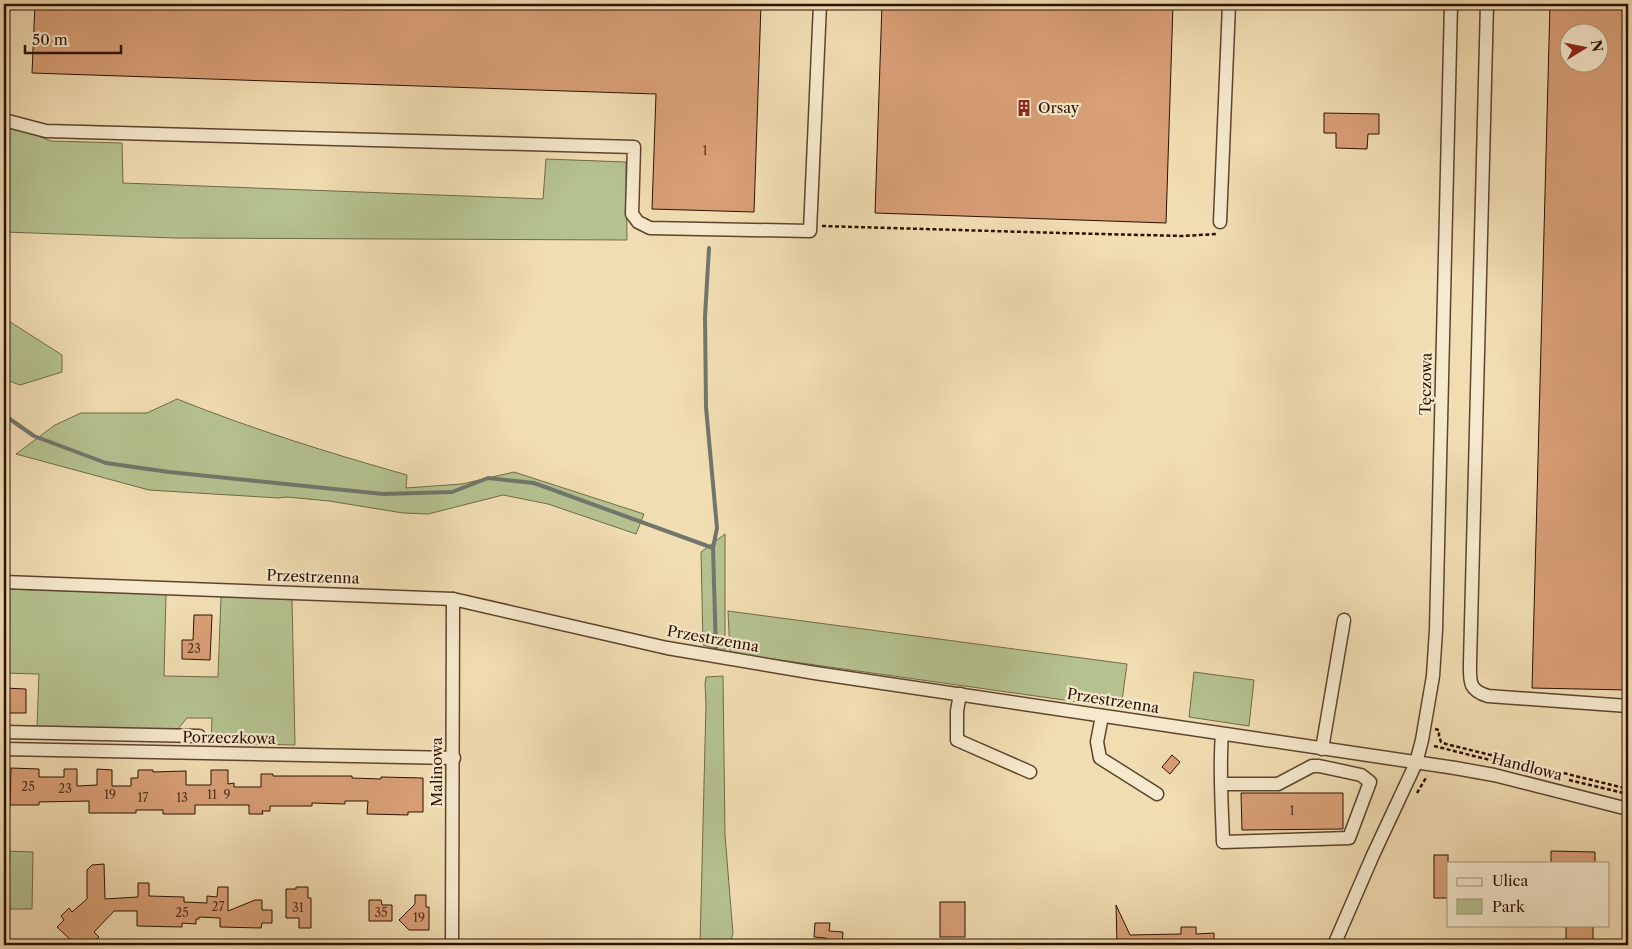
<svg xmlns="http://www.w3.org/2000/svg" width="1632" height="949" viewBox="0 0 1632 949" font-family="'Libre Caslon Text',serif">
<rect width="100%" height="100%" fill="#f1ddb2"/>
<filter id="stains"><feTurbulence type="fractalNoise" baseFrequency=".004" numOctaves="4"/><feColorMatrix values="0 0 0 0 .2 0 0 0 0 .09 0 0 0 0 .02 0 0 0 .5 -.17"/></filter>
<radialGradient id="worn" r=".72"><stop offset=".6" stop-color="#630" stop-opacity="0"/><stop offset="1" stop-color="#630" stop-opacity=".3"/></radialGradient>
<g fill="#b5c290" stroke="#716a48">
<polygon points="4,128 23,130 51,141 122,143 123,183 543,199 546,159 626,162 627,240 175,238 4,232"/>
<polygon points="4,318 62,355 62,372 20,385 4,379"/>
<path d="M177 399C252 429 329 453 407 475L406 488 462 484 514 472 644 514 636 534 548 504 503 495 428 514 403 513 329 501 287 497 278 498 149 490 16 454 55 425 81 413H147Z"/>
<polygon points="725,534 725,651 703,645 701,552"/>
<polygon points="6,589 166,594 164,676 218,677 221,597 292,599 295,745 211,743 212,718 187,718 177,730 37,727 39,674 4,673"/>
<polygon points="728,611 1127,664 1121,708 730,653"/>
<polygon points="1194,672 1254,680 1249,726 1189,717"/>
<polygon points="723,676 725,835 733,934 729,945 700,945 706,704 705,684 706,677"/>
<polygon points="5,851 33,852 32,909 5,909"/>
</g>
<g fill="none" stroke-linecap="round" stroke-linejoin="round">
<g stroke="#71766d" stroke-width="4">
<polyline points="709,248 705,317 706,407 717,528 713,548"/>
<polyline points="4,415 34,436 106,463 169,472 383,494 452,492 488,478 534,483 713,548 716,651"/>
</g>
</g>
<g fill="#d99f77" stroke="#2d1100" fill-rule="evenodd">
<polygon points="35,4 761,4 754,212 652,209 656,94 32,73"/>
<polygon points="882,4 1173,4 1166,223 875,213"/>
<path d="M1550 4H1628V690L1532 688ZM1570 32H1600V62H1570Z"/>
<polygon points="1324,113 1379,114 1379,134 1368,134 1367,149 1336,148 1336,133 1324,133"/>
<polygon points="194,615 212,615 210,660 182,659 182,640 193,640"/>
<polygon points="4,688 26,689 26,713 4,713"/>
<polygon points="1172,755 1180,762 1170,774 1162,767"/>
<polygon points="11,768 39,769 39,777 64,777 64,769 77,769 77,786 97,785 97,769 112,770 112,786 131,786 131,778 138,778 138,770 153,770 153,772 186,771 186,785 211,785 211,770 228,770 228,784 234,783 234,787 261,787 261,774 273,774 273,776 352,776 352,778 381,779 381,777 423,778 423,812 408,812 408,815 367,814 368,801 345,801 345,804 312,803 312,806 270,806 270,811 262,811 263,814 249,814 249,805 195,805 195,814 163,814 163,810 136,810 136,813 89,813 89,801 39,802 39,805 10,805"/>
<polygon points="1241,793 1343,793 1343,829 1242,830"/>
<polygon points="1551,851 1595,852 1595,863 1551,863"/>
<rect x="1434" y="855" width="14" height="43"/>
<polygon points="104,864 105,899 138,897 138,883 149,883 149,896 184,897 184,902 207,903 207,896 217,897 218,887 228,887 228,911 255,900 262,900 262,910 272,910 272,923 262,923 261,928 220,927 220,918 199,917 199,919 196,919 196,924 182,923 182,927 137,926 137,911 114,911 94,932 99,937 90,945 85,945 79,940 75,944 57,927 64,920 61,916 69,908 72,912 87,899 87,870 92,865"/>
<polygon points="296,887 308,887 308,898 311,898 311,928 299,928 299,918 286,918 286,889 296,889"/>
<polygon points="415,895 426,895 426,907 429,907 429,930 409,930 399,920 415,904"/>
<polygon points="369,900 381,900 382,905 392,905 392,921 369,921"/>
<rect x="940" y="902" width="25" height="35"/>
<polygon points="1116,905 1130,935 1181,934 1181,927 1196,927 1196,934 1214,933 1214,945 1117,945"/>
<polygon points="815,923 830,923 829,931 843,932 842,945 826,945 826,938 814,937"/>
<rect x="1566" y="925" width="27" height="20"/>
</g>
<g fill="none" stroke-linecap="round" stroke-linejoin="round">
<g stroke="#5e442c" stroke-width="15">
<g id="minor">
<path d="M1487 4 1470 663C1470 681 1468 690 1488 696L1628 706"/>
<polyline points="4,120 46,131 634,147 632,214 638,222 650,228 810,231 820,4"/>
<polyline points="1220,222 1229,4"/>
<polyline points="4,582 453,599 667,648 815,673 1455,768 1494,775 1628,809"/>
<polyline points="960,694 957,711 957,740 1030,772"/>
<polyline points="1102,716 1097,742 1100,758 1157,794"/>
<polyline points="4,732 199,736"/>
<polyline points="4,749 454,758"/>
<polyline points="1322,749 1344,620"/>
<path d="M1221 784H1278L1312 766H1319L1361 775 1370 782 1349 838 1223 842C1222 806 1219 770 1222 734"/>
<polyline points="452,945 453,599"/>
<polyline points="1334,945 1373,855 1416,763 1422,740 1433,676 1436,630 1451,4"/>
</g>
</g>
<g stroke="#2d1100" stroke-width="2.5" stroke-dasharray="4 2.5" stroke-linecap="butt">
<polyline points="822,226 1061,233 1183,236 1217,234"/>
<polyline points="1435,729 1439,730 1439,736 1441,742 1446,744 1628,789"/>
<polyline points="1434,746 1498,762"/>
<polyline points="1569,780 1628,794"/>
<polyline points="1417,793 1427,776"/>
</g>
<use href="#minor" stroke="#f6e9cd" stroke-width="12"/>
</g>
<defs>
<g id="building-bare" transform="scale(1.35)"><path d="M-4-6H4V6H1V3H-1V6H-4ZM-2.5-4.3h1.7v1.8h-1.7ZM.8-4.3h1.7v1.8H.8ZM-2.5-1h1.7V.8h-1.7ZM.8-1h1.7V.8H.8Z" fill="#8f2418" stroke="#f6e9cd" stroke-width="2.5" paint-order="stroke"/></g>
</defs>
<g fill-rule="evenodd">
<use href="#building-bare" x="1024" y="108"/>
</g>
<g text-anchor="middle" stroke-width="4.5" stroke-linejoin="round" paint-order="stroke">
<g font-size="12" fill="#58341e">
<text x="705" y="155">1</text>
<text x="194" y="653">23</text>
<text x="28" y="791">25</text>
<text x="65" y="793">23</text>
<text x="110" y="799">19</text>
<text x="212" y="799">11</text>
<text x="227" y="799">9</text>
<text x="143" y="802">17</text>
<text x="182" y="802">13</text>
<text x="1292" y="815">1</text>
<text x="218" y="911">27</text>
<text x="298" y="912">31</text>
<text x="182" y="917">25</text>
<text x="381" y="917">35</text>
<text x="419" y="922">19</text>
</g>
<g font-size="15" fill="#2d1100" stroke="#f6e9cd" text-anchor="start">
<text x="1038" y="113">Orsay</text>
</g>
<g font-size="15" fill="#2d1100" stroke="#f6e9cd">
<text transform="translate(1426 384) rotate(-89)" y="5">Tęczowa</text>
<text transform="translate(313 577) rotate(2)" y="5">Przestrzenna</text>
<text transform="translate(713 639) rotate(10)" y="5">Przestrzenna</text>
<text transform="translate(1113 701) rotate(9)" y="5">Przestrzenna</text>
<text transform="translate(229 738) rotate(1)" y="5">Porzeczkowa</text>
<text transform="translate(1527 767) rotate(14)" y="5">Handlowa</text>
<text transform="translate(437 772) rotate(-90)" y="5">Malinowa</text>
</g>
</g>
<rect width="1632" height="949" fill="none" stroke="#f1ddb2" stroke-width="20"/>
<rect x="5" y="5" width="1622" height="939" fill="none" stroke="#2d1100" stroke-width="2.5"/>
<rect x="10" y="10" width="1612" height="929" fill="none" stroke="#2d1100"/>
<rect x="1447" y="862" width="162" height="65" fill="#f6e9cd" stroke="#a6937b"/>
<rect x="1457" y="878" width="25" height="8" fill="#f6e9cd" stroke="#a6937b"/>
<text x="1492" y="886" font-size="15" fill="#2d1100">Ulica</text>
<rect x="1457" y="899" width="25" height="15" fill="#b5c290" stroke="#a6937b"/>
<text x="1492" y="912" font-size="15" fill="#2d1100">Park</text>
<g transform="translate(1584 48) rotate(80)"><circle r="24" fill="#f6e9cd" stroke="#a6937b"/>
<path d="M0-4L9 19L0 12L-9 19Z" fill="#8f2418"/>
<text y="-8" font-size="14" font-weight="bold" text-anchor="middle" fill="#2d1100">N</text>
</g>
<path d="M25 45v8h96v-8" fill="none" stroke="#2d1100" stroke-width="2.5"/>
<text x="32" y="45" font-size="15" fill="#2d1100" stroke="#f6e9cd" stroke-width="4" paint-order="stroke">50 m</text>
<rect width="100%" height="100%" filter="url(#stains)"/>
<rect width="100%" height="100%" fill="url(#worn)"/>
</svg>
